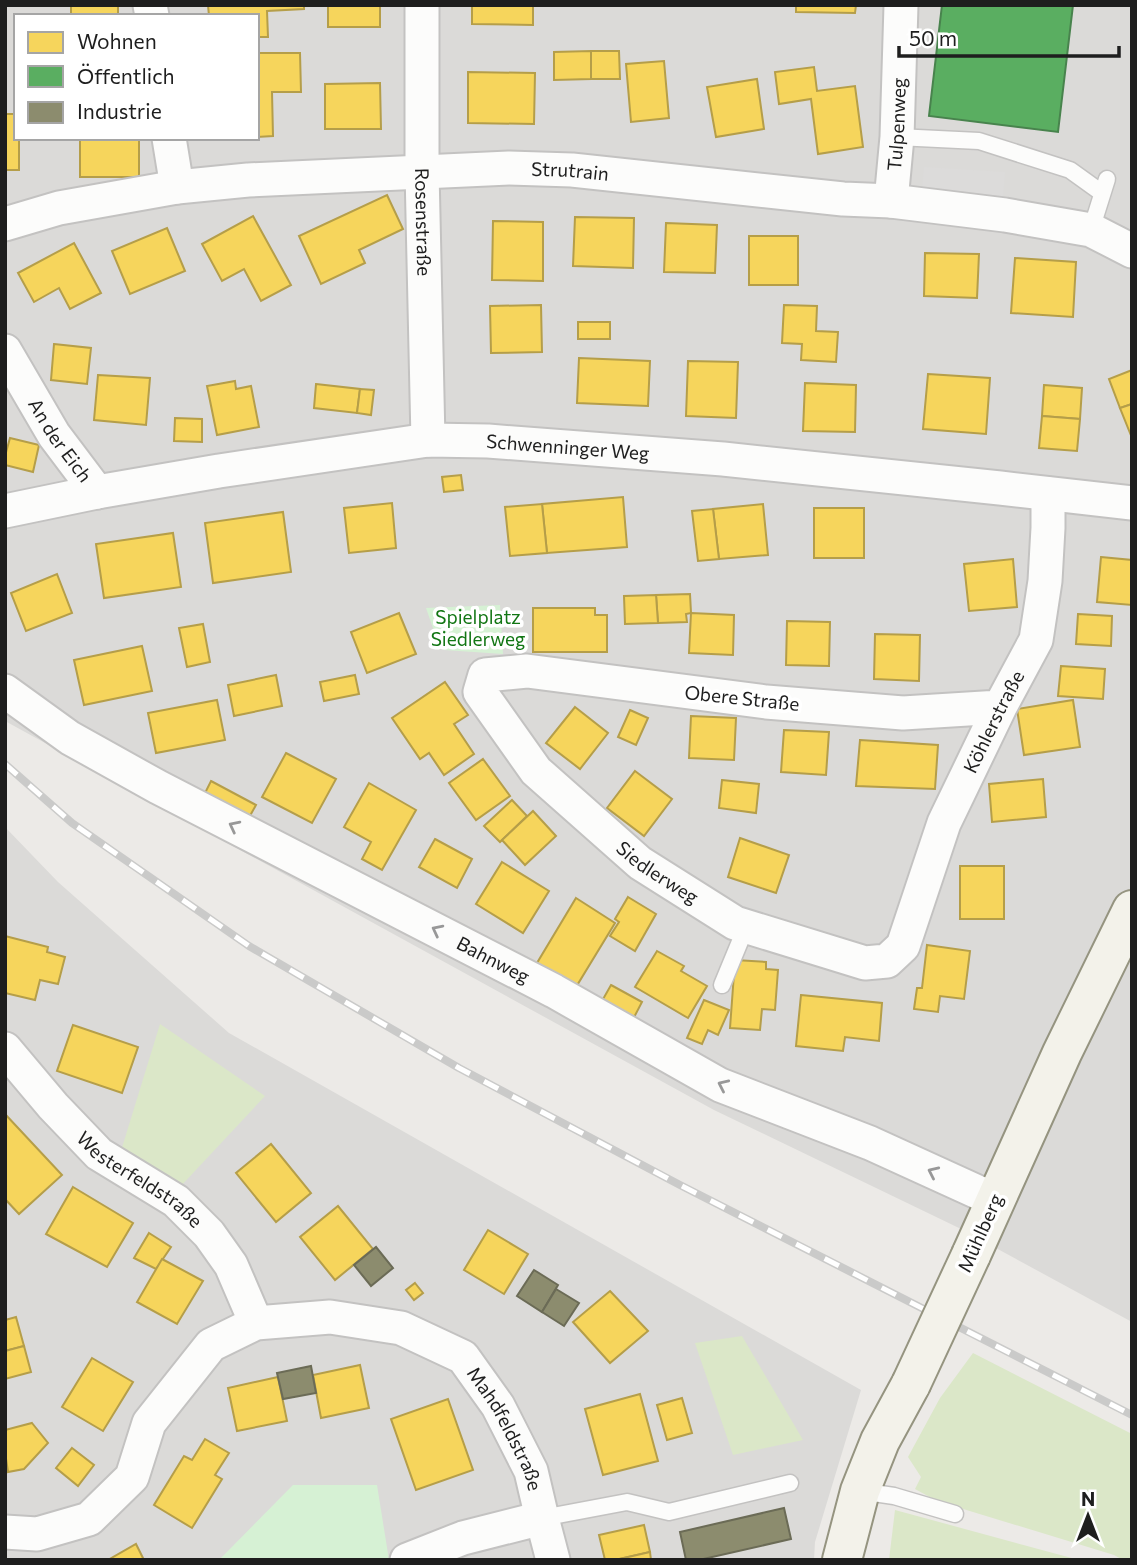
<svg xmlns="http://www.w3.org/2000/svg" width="1137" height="1565" viewBox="0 0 1137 1565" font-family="Commissioner,sans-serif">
<rect width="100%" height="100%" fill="#eceae7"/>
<g fill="#dbdad8" fill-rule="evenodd">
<path d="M5 5H1132V1322L959 1228 714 1110 5 721ZM16 16H257V138H16Z"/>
<polygon points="5,827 58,882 229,1033 861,1390 815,1542 814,1560 5,1560"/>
</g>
<g fill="#dbe7c8">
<polygon points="160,1024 265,1096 180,1187 120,1154"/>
<polygon points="742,1336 803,1440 733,1455 695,1343"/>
<polygon points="973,1353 1132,1434 1132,1560 1123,1560 1114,1555 937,1501 915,1489 921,1477 908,1457 940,1398"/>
<polygon points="895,1510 1079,1560 889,1560"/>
</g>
<g fill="#d6f1d4">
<polygon points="500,605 503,654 444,650 434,631 426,608"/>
<polygon points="293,1485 377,1485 389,1560 219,1560"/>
</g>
<polygon fill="#dcdbda" points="924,167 1005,172 1003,196 922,191"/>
<g fill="#f6d55c" stroke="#b59e49" stroke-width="2">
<rect x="71" y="5" width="47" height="11"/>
<polygon points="208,5 304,5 304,9 267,11 268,37 257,37 257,16 209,16"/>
<rect x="328" y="5" width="52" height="22"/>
<polygon points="472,5 533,5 533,25 472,24"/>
<polygon points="796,5 856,5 855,13 796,12"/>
<polygon points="591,51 619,51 620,79 591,79"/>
<polygon points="591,51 591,79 554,80 554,52"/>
<polygon points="259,53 300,53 301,92 272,92 273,136 257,137"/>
<polygon points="664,61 669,118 631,122 626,64"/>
<polygon points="814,67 817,91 855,86 863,147 818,154 811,99 779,104 775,72"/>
<polygon points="468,72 535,73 534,124 468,123"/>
<polygon points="757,79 764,129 716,137 707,87"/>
<polygon points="380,83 381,129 325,129 325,84"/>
<polygon points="5,114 16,114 16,138 19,138 19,170 5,170"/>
<rect x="80" y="138" width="59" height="39"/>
<polygon points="387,195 403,229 359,250 365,263 321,284 299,236"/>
<polygon points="253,216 291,285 261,301 244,269 222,281 202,244"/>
<polygon points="575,217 634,218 633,268 573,266"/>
<polygon points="493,221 543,222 543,281 492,280"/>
<polygon points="666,223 717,225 715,273 664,272"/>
<polygon points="167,228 185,271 130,294 112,251"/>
<rect x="749" y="236" width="49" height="49"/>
<polygon points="74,243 101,293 70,309 59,288 34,302 18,273"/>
<polygon points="925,253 979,254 977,298 924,296"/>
<polygon points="1015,258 1076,262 1073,317 1011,313"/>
<polygon points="541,305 542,352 491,353 490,306"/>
<polygon points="784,305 817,306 816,331 838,332 836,362 801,360 802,344 782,343"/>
<rect x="578" y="322" width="32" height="17"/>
<polygon points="54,344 91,348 87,384 51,380"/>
<polygon points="579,358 650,361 648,406 577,403"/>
<polygon points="688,361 738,362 736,418 686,416"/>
<polygon points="1132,370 1132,404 1120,408 1109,379"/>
<polygon points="928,374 990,378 986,434 923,429"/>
<polygon points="98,375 150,378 146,425 94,420"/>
<polygon points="235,381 236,389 251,386 259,427 217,435 207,386"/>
<polygon points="805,383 856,385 855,432 803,431"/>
<polygon points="316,384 360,389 357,413 314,408"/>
<polygon points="1044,385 1082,388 1080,419 1042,416"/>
<polygon points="360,389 374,390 371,415 357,413"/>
<polygon points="1132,404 1132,438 1120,408"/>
<polygon points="1042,416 1080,419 1077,451 1039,448"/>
<polygon points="175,418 202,419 202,442 174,441"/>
<polygon points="10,438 39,445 33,472 5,465 5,456"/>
<polygon points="461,475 463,490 444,492 442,477"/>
<polygon points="623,497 627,547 547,553 542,504"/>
<polygon points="392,503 396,548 349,553 344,508"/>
<polygon points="542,504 547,553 510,556 505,507"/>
<polygon points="763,504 768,555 719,559 713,509"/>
<rect x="814" y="508" width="50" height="50"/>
<polygon points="713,509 719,559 698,561 692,511"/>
<polygon points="283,512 291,572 213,583 205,523"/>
<polygon points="173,533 181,587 104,598 96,544"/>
<polygon points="1101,557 1132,560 1132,605 1097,602"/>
<polygon points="1013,559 1017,607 969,611 964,564"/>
<polygon points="57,574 72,613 26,631 11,593"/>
<polygon points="690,594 691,613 686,614 687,622 658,623 656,595"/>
<polygon points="656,595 658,623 625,624 624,596"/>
<polygon points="533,608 595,608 595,615 607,615 607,652 533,652"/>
<polygon points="399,613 416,654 367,673 351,632"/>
<polygon points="691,613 734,615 733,655 689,653"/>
<polygon points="1078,614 1112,616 1111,646 1076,644"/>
<polygon points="787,621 830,622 829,666 786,665"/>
<polygon points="203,624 210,662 187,667 179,628"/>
<polygon points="875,634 920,635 919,681 874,679"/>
<polygon points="142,646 152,691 84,705 74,660"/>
<polygon points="1061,666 1105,669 1103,699 1058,696"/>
<polygon points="276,675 282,706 234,716 228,685"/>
<polygon points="355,675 359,694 324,701 320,682"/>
<polygon points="445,682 468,715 454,724 474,754 444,775 429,753 420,759 392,718"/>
<polygon points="217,700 225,740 156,753 148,713"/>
<polygon points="1073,700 1080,747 1024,755 1017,709"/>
<polygon points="575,707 608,733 580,769 546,743"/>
<polygon points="630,710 648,718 636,745 618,737"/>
<polygon points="691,716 736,718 734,760 689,758"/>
<polygon points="784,730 829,732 826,775 781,772"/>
<polygon points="860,740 938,745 935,789 856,786"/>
<polygon points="286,753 336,779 312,823 262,797"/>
<polygon points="483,759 510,796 476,820 449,783"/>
<polygon points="635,771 672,799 644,836 607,808"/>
<polygon points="1043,779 1046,817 992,822 989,784"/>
<polygon points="722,780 759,784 756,813 719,808"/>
<polygon points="211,781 256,805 246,823 202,799"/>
<polygon points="369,783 416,810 382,870 362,859 371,842 344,827"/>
<polygon points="512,800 527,816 500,842 484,826"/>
<polygon points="533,811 556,836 525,865 502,840"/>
<polygon points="740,838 789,855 776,893 728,877"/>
<polygon points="435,839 472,859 457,888 419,867"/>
<polygon points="502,862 549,891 523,933 476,904"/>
<rect x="960" y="866" width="44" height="53"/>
<polygon points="628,897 656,914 635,951 610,936 619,922 615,919"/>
<polygon points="576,898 615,923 576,987 537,963"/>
<polygon points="5,936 48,947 47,952 65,957 58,984 40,980 35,1000 5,993"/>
<polygon points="927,945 970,951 964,999 940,996 938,1012 914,1009 917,988 922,988"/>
<polygon points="657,951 684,966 681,971 707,986 688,1018 635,987"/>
<polygon points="735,960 766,962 766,969 778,970 775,1010 762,1009 760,1030 730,1028"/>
<polygon points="611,985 642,1002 630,1025 598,1008"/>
<polygon points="801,995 882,1003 879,1041 845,1037 843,1051 796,1046"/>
<polygon points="704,1000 729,1010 718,1035 708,1030 702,1044 687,1038"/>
<polygon points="73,1025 138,1047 122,1093 57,1071"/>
<polygon points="5,1114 62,1175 19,1214 5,1199"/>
<polygon points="271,1144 311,1193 276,1222 236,1173"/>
<polygon points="73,1187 133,1223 107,1267 46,1234"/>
<polygon points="338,1206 373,1249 335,1280 300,1237"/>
<polygon points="488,1230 528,1254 504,1294 464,1270"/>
<polygon points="149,1233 171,1247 156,1269 134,1258"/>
<polygon points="162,1259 203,1281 177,1324 137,1302"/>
<polygon points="415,1283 423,1293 414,1300 406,1290"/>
<polygon points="610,1291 648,1331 610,1363 573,1322"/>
<polygon points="16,1317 24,1346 5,1351 5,1320"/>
<polygon points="24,1346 31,1372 5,1379 5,1351"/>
<polygon points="92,1358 133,1382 103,1431 62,1407"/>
<polygon points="360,1365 369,1408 321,1418 313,1375"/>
<polygon points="278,1377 287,1421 237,1431 228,1388"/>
<polygon points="640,1394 658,1461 603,1475 585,1409"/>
<polygon points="682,1398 692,1433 667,1440 657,1405"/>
<polygon points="448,1399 473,1470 416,1490 391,1419"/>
<polygon points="32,1423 48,1443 24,1469 8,1472 5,1452 5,1430"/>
<polygon points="205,1439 229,1453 215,1475 222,1479 192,1528 154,1505 184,1456 192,1460"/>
<polygon points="72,1448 94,1465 78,1486 56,1468"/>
<polygon points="644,1525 650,1552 615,1560 605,1560 599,1535"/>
<polygon points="136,1544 144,1560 108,1560"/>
<polygon points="650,1552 651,1560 615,1560"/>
</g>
<polygon fill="#5aae61" stroke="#48834d" stroke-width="2" points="942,5 1073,5 1058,132 929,116"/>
<g fill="#8c8c6e" stroke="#6b6b56" stroke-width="2">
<polygon points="376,1247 393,1268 371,1286 354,1265"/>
<polygon points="534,1270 558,1285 542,1312 517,1296"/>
<polygon points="556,1289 579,1303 564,1326 542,1312"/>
<polygon points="311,1366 316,1393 283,1399 277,1373"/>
<polygon points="784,1508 791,1539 699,1560 686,1560 680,1532"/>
</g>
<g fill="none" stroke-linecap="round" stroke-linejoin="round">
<g stroke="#c3c2c1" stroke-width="19">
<g id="lane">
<polyline points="897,137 979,141 1070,170 1102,193"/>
<polyline points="1091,230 1107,179"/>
<polyline points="722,985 746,927"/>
<polyline points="860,1491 894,1496 955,1514"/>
<polyline points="542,1518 627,1502 669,1512 790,1483"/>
</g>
</g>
<g stroke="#c3c2c1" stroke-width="37">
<g id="street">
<polyline points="150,5 152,16"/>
<path id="s1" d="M422 5V171L428 440"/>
<polyline points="169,138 177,187"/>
<path id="s2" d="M891 201 897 137 901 5"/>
<path id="s3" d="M5 224 59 208 177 187 248 180 509 168 572 170 843 199 891 201 1005 215 1091 230 1132 251"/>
<path id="s4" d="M5 351 54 435 97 492"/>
<path id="s5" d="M5 511 97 492 219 471 428 440 488 441 723 459 1000 488 1132 503"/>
<path id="s6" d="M5 691 70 738 158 787 554 991 720 1085 870 1143 995 1200"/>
<path id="s7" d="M1000 707 903 713 766 702 527 671 485 675 480 692 536 771 640 863 735 923 865 963 887 961 903 946 944 823 1000 707 1036 640 1045 581 1048 528V494"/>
<path id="s8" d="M5 1049 53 1106 99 1154 176 1201 209 1234 231 1265 256 1323"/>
<path id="s9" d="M5 1532 37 1534 89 1519 132 1477 149 1423 211 1345 256 1323 330 1317 401 1328 463 1357 498 1406 531 1471 542 1518 553 1560"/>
<polyline points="407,1560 463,1538 542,1518"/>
</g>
</g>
<g stroke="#959480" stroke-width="42">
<g id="secondary">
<polyline points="971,1255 1062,1053 1132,910"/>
<polyline points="842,1560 860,1491 880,1441 911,1384"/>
</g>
</g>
<use href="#lane" stroke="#fcfcfb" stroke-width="16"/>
<use href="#street" stroke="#fcfcfb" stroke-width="33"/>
<use href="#secondary" stroke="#f3f2ea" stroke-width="38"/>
<g stroke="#cacac9" stroke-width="8">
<polyline id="rail" points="5,764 72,823 249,946 459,1068 680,1185 1132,1415"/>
</g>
<use href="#rail" stroke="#fff" stroke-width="5" stroke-dasharray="16" stroke-linecap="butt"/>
<g stroke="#959480" stroke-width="42" stroke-linecap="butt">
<polyline id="secondary-bridge" points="911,1384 971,1255"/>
</g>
<use href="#secondary-bridge" stroke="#f3f2ea" stroke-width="38"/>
</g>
<defs><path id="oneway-chevron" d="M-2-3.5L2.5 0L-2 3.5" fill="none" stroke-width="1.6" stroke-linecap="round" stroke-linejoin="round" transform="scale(1.75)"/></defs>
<g stroke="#989898">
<use href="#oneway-chevron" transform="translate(234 826) rotate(-153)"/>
<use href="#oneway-chevron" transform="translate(437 930) rotate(-153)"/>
<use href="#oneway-chevron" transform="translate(723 1085) rotate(-155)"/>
<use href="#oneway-chevron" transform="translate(933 1172) rotate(-155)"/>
</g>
<g text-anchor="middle" stroke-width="7" stroke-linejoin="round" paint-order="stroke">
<g font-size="19" fill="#1e1e1e" stroke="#fff">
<text dy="7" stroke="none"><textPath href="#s2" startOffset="77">Tulpenweg</textPath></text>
<text dy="7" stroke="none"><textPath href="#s3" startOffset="570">Strutrain</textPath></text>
<text dy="7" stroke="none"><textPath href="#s1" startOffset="217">Rosenstraße</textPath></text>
<text dy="7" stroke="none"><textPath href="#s4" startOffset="105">An der Eich</textPath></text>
<text dy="7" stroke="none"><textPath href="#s5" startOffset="569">Schwenninger Weg</textPath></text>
<text transform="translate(742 698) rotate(6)" y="7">Obere Straße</text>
<text dy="7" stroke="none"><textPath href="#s7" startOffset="1306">Köhlerstraße</textPath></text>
<text dy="7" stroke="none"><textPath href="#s7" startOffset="791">Siedlerweg</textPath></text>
<text dy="7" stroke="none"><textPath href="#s6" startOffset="558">Bahnweg</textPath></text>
<text dy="7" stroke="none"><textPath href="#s8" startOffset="189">Westerfeldstraße</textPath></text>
<text transform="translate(980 1233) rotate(-66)" y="7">Mühlberg</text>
<text dy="7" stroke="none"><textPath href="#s9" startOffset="651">Mahdfeldstraße</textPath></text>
</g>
<g font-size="19" fill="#127614" stroke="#fff">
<text x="478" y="624">Spielplatz<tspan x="478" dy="22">Siedlerweg</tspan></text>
</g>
</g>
<rect width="1137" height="1565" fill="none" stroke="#1e1e1e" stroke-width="14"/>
<rect x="14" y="14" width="245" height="126" fill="#ffffff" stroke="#a5a5a5" stroke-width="2"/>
<rect x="28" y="32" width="35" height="21" fill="#f6d55c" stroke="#a5a5a5" stroke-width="2"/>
<text x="77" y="49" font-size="21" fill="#1e1e1e">Wohnen</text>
<rect x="28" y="66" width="35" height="21" fill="#5aae61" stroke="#a5a5a5" stroke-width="2"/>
<text x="77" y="84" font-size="21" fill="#1e1e1e">Öffentlich</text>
<rect x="28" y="102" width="35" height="21" fill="#8c8c6e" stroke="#a5a5a5" stroke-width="2"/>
<text x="77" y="119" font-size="21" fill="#1e1e1e">Industrie</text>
<g transform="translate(1088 1516)" stroke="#ffffff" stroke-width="5" paint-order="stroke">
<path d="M0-5L12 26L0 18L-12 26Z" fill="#1e1e1e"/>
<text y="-10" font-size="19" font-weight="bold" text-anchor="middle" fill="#1e1e1e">N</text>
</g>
<path d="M899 46v10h220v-10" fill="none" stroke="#1e1e1e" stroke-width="3.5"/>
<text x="909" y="46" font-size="21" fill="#1e1e1e" stroke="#ffffff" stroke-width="5" paint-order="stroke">50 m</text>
</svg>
